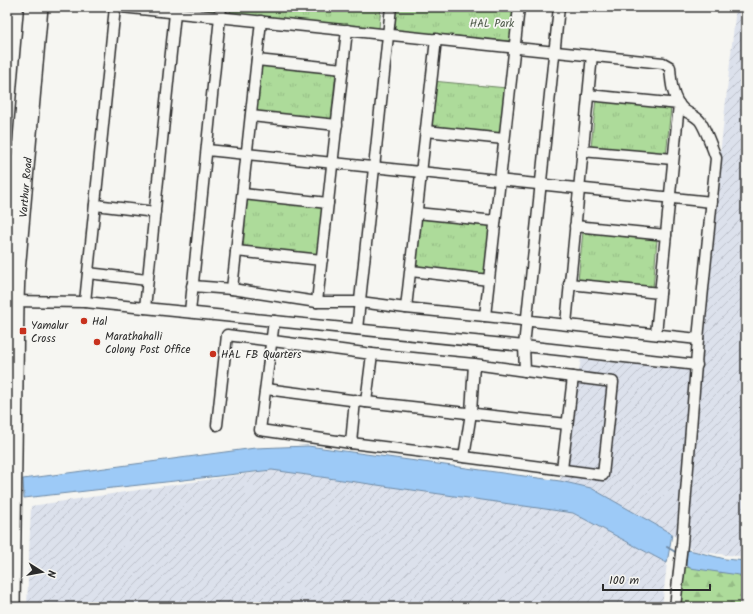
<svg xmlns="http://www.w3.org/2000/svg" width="753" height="614" viewBox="0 0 753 614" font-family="Kalam,sans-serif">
<defs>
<pattern id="industrial-furrows" width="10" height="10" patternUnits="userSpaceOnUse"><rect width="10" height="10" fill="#dce1ec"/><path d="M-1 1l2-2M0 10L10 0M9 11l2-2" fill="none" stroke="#bdc1cb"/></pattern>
<pattern id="forest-firs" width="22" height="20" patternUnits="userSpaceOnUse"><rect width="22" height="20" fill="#addb9a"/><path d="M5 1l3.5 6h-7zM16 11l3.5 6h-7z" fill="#95bc85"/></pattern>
<pattern id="park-tufts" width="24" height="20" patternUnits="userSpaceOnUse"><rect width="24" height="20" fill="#addb9a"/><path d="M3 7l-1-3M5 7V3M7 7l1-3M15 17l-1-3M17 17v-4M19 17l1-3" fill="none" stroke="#95bc85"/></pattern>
</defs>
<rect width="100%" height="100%" fill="#f6f6f2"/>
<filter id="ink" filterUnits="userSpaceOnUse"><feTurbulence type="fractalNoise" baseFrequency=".025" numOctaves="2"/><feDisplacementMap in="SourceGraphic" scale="8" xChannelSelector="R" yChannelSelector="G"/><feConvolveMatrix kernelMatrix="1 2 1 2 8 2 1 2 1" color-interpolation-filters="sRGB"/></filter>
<g filter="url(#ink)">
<g fill="url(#industrial-furrows)">
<polygon points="736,7 746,7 746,557 693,551 672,534 591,488 560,481 581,359 696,371 715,202"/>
<polygon points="272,470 573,513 667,563 662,607 27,607 31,506"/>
</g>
<polygon fill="url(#forest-firs)" stroke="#6c8362" points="684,567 746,574 746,607 680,607"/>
<g fill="url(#park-tufts)" stroke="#6c8362">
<polygon points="172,7 217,7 217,11"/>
<polygon points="231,7 381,7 379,28 230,14"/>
<polygon points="396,7 513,7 510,41 394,30"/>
<polygon points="261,64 336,71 331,120 256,113"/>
<polygon points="432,81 507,88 502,137 427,130"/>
<polygon points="596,99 671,107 666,156 591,148"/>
<polygon points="247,199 322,207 318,256 243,249"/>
<polygon points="419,219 494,226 489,275 414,268"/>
<polygon points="583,232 657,239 653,289 578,281"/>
</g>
<g fill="#9dcaf7" stroke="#6f8aa5">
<polygon points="308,446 560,481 591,488 672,534 667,563 573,513 272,470 24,498 23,479 255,448"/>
<polygon points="687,550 693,551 725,559 746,561 746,576 690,568 686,565"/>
</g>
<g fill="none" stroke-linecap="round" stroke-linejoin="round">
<polyline stroke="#6f8aa5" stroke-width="2" points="667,547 677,553"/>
<g stroke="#2b2b2b" stroke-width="13">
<g id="minor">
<path d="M121 7 663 63 670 67C671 82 672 99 684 110 689 114 696 116 700 121 706 130 712 147 716 158L698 339 682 544 675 607"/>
<polyline points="257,60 343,69"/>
<polyline points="588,95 679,104 656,334"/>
<polyline points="251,116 337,125"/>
<polyline points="426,131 504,139"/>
<polyline points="207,150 712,202"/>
<polyline points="582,151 673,159"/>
<polyline points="243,194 328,203"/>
<polyline points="95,205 155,212"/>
<polyline points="417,213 495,221"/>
<polyline points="575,226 666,235"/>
<polyline points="236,251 322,260"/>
<polyline points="411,271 489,280"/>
<polyline points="88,273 147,280"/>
<polyline points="569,284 660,293"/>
<polyline points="192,286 232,289 317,302 360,302 406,308 485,316 698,339"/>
<polyline points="232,289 261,21"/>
<polyline points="10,301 85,302 524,346 697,365"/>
<polyline points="85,302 115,7"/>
<polyline points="317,302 347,30"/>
<polyline points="145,308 175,13"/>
<polyline points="406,308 436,39"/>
<polyline points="190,312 221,7"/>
<polyline points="485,316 519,7"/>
<polyline points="274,321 260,430 351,443 464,457 471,413 474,364 525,371 524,346 559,7"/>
<polyline points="566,324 592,55"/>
<polyline points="357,329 391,7"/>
<polyline points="266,389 366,402 567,424"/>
<polyline points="366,402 372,354"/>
<polyline points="217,425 227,335 372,354 474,364"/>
<polyline points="351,443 355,400"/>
<polyline points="464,457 603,475 613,382 525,371"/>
<polyline points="562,469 573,377"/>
</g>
</g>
<g stroke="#2b2b2b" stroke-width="16">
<g id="major">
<polyline points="7,330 9,271 31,7"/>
<path id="s1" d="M13 607 17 301 18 272 41 7"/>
</g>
</g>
<use href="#minor" stroke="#f6f6f2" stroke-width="10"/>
<use href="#major" stroke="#f6f6f2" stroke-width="13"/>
</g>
</g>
<g fill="#c8321e" stroke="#f6f6f2" stroke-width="1.5">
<circle cx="84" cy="321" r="4"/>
<rect x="19" y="327" width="8" height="8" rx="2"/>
<circle cx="97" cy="342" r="4"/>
<circle cx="213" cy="354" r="4"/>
</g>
<g text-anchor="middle" stroke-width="3.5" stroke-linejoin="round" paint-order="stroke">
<g font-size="11" fill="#4c5747" stroke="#f6f6f2">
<text x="492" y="27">HAL Park</text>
</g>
<g font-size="11" fill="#2b2b2b" stroke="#f6f6f2">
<text dy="4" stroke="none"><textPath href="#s1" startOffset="420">Varthur Road</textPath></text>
</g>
<g font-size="11" fill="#2b2b2b" stroke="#f6f6f2" text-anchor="start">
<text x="92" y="325">Hal</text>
<text x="31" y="329">Yamalur<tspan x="31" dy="13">Cross</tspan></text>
<text x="105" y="340">Marathahalli<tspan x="105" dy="13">Colony Post Office</tspan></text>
<text x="221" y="358">HAL FB Quarters</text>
</g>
</g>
<rect width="753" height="614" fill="none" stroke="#f6f6f2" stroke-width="24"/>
<rect x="12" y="12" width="729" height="590" fill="none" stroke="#2b2b2b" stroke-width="1.5" filter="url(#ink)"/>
<g transform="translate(42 572) rotate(101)" stroke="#f6f6f2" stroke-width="3" paint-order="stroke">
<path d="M0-3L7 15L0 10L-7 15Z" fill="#2b2b2b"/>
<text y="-6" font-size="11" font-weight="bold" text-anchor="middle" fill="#2b2b2b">N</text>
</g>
<path d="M603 584v6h107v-6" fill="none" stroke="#2b2b2b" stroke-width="2"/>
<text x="609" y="584" font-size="12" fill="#2b2b2b" stroke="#f6f6f2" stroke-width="3" paint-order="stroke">100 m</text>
</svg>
